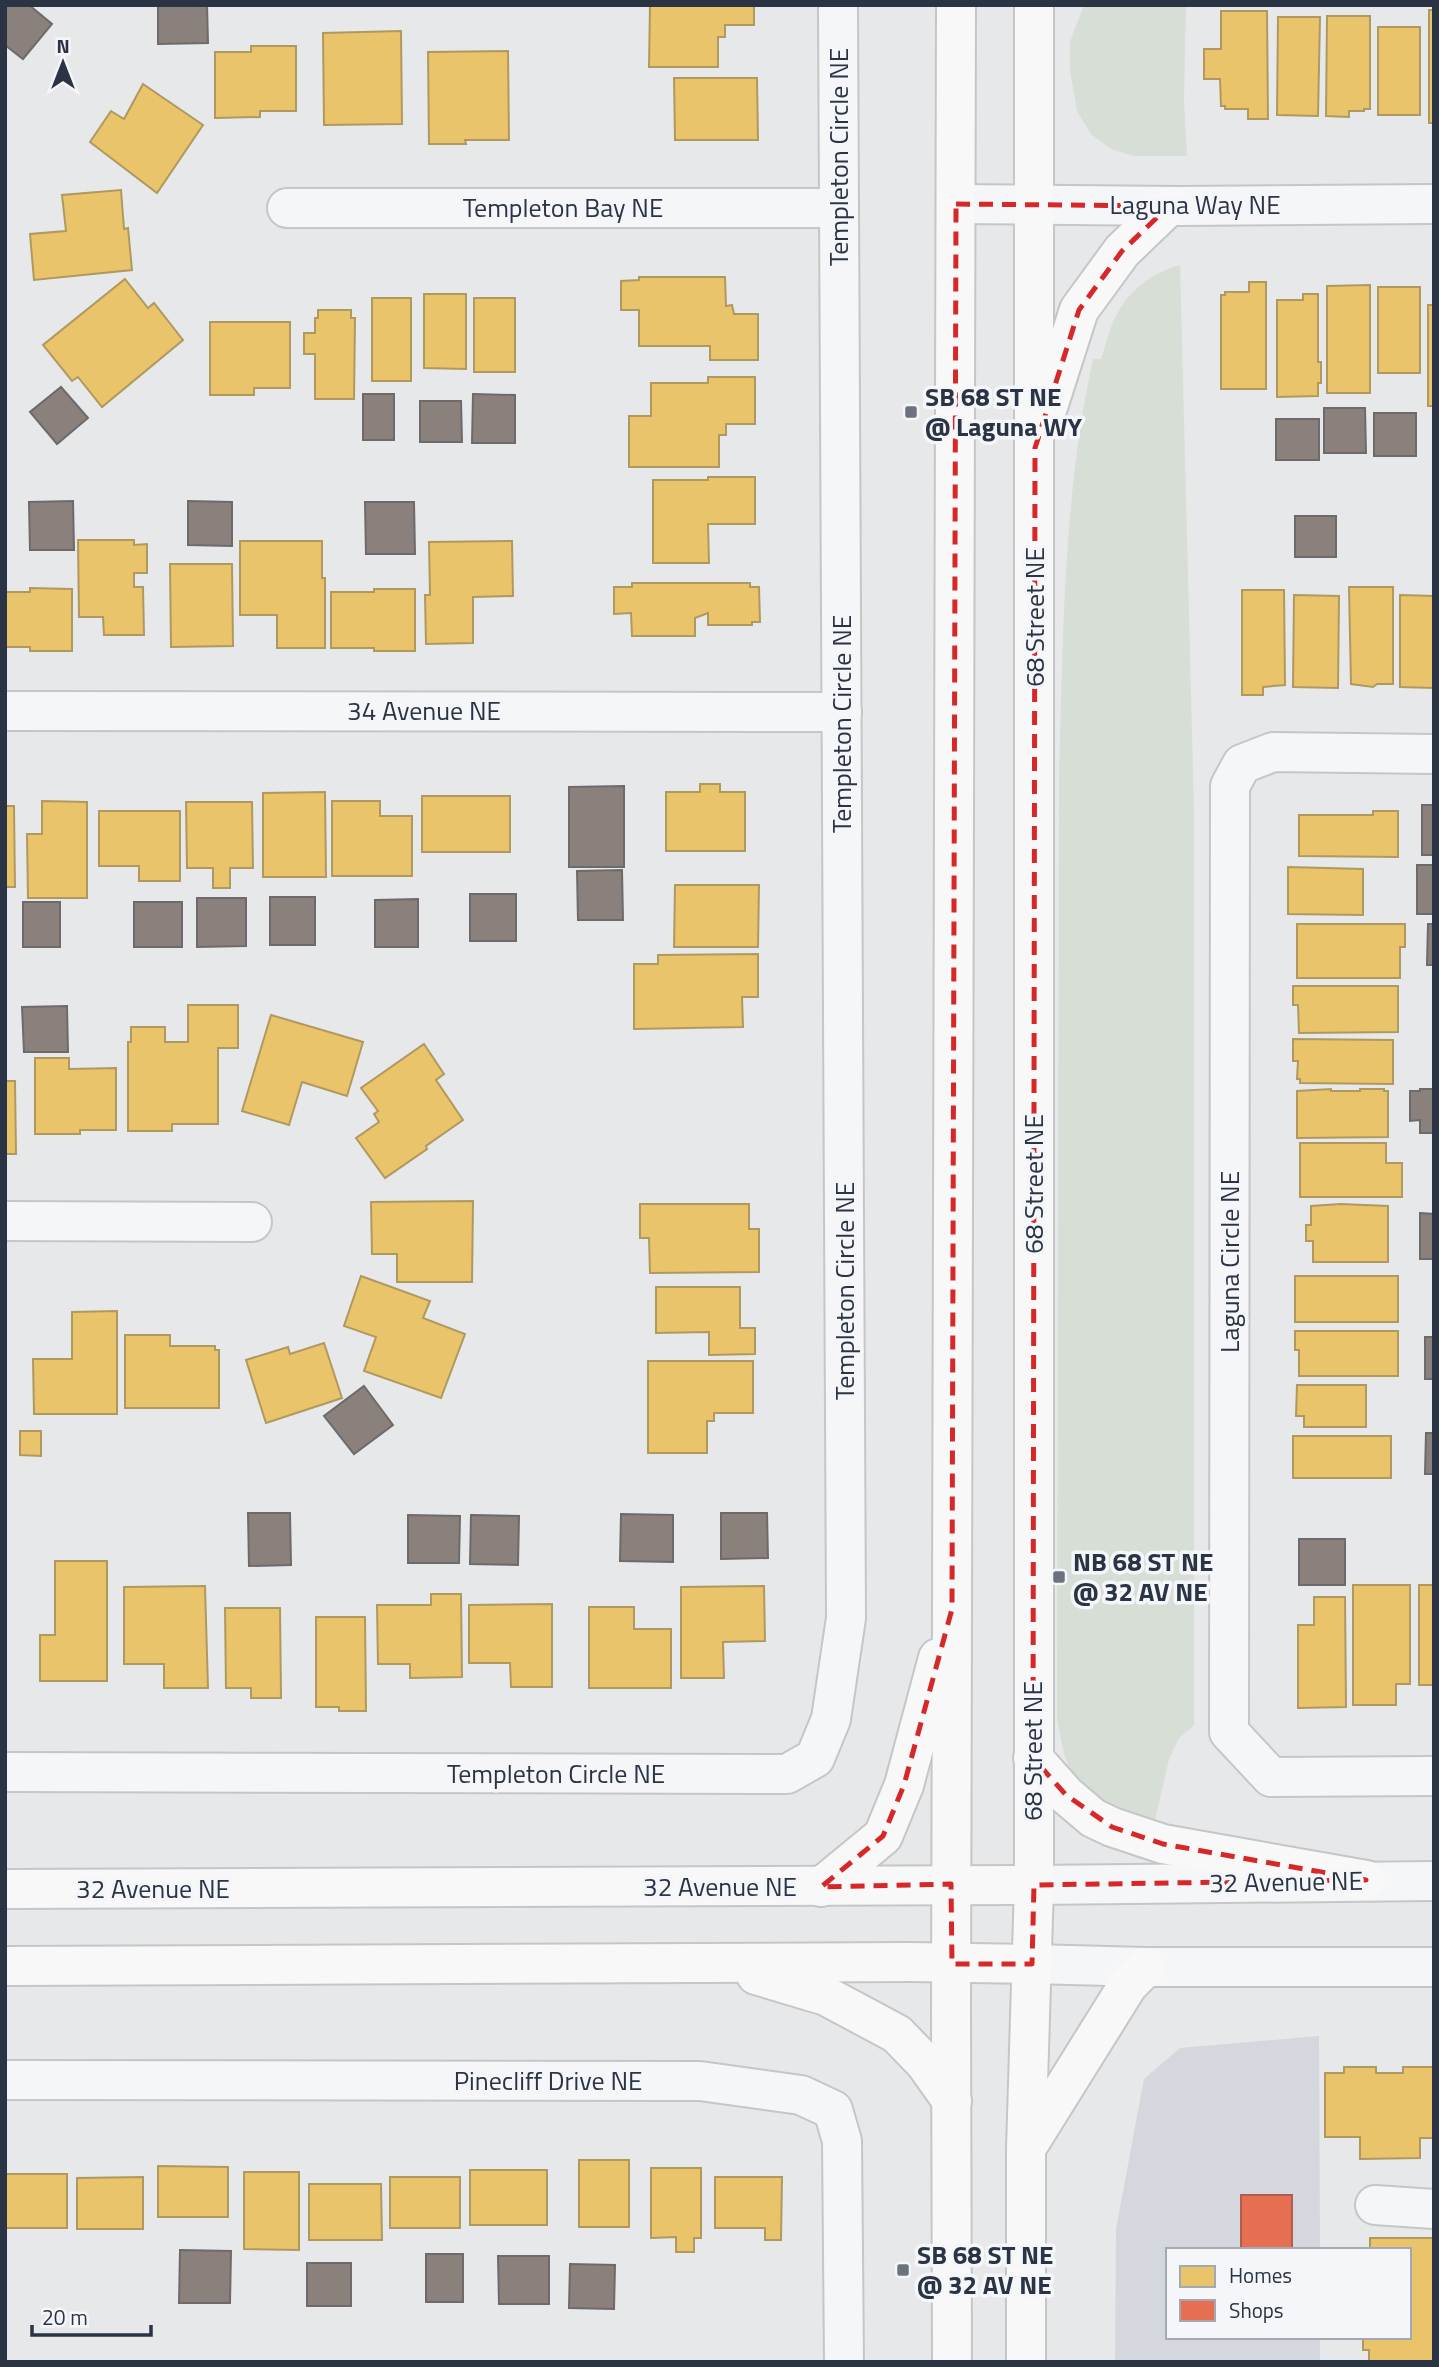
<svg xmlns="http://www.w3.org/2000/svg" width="1439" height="2367" viewBox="0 0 1439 2367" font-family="'Titillium Web',sans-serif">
<rect width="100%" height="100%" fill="#e6e8ea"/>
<polygon fill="#d4d7dd" points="1319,2036 1320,2250 1168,2250 1168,2337 1320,2337 1320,2362 1115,2362 1116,2229 1144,2079 1180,2048"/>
<g fill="#d6ded6">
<polygon points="1084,5 1186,5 1184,99 1187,156 1134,156 1111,149 1091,134 1077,111 1070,71 1070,42"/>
<path d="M1180 265 1194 812V1725L1179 1738 1169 1759 1155 1820C1120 1808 1081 1801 1067 1762 1062 1749 1060 1733 1057 1719L1059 780C1063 640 1063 496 1093 359H1101C1106 345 1109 329 1116 316 1128 291 1153 272 1180 265Z"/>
</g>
<g fill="#e9c46a" stroke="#b0995f" stroke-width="2">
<polygon points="650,5 754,5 754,25 725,25 725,37 718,37 718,67 649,67"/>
<rect x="1429" y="10" width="5" height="113"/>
<polygon points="1221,11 1267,11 1268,119 1248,119 1248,109 1225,109 1225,106 1221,106 1220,79 1204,79 1204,49 1221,49"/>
<polygon points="1327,16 1370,16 1370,109 1364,109 1364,111 1349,111 1349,117 1326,116"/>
<polygon points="1278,17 1320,17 1318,116 1277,115"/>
<rect x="1378" y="27" width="42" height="88"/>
<polygon points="401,31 402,124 324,125 323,33"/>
<polygon points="251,46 296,46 296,111 260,111 260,117 215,118 215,52 251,52"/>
<polygon points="508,51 509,140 465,140 466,144 429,144 428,52"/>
<polygon points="674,78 757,78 758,140 675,140"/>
<polygon points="143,84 203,125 157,193 90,142 111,111 124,119"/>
<polygon points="121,190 124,229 128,228 132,270 34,280 30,234 66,231 62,195"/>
<polygon points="639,277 725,277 726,306 732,305 734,314 758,314 758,360 710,360 710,346 639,346 639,310 621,310 621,281 639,280"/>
<polygon points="125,279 148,308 154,303 183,340 102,407 78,377 72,381 43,345"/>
<polygon points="1249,282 1266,282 1266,389 1221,389 1221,295 1225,295 1225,292 1249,292"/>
<polygon points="1370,285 1370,393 1327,393 1327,286"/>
<rect x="1378" y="287" width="42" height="86"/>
<polygon points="424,294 466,294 466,369 424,368"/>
<polygon points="1303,294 1318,294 1318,362 1321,362 1321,383 1318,383 1318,396 1277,397 1277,300 1303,300"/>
<rect x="372" y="298" width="39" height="83"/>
<rect x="474" y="298" width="41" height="74"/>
<rect x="1428" y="305" width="6" height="101"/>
<polygon points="318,310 351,310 351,318 355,318 354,399 315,399 315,354 304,354 304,333 315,333 315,318 318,318"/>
<polygon points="210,322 290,322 290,388 254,388 254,395 210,395"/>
<polygon points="708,377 755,377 755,424 726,424 726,435 719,435 719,467 629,467 629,416 651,416 651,383 708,383"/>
<polygon points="708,477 755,477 755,524 708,524 709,563 653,563 653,480 708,480"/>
<polygon points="78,540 134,540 134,545 147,544 147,573 134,573 134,587 143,587 144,635 104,635 103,617 79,617"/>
<polygon points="240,541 322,541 322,578 325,578 325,648 277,648 277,615 240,615"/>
<polygon points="512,541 513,596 473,597 473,643 426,644 425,595 430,595 429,542"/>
<polygon points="170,564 232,564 233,646 171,647"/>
<polygon points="632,583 750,583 750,587 759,587 760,622 752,622 752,625 708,625 708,613 695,618 695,636 632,636 631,613 614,614 614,587 632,587"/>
<polygon points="1349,587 1393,587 1393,684 1377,684 1373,687 1351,684"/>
<polygon points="30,588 72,589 72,651 30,651 30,647 5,647 5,592 30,592"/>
<polygon points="374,589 415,589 415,651 374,651 374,648 331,648 331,592 374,592"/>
<polygon points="1242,590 1284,590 1285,685 1263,687 1263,695 1242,695"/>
<polygon points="1294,595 1339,596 1338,688 1293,687"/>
<polygon points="1400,595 1434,596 1434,688 1400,687"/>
<polygon points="700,784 720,784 720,792 745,792 745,851 666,851 666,792 700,792"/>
<polygon points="325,792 326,877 263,877 263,793"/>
<rect x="422" y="796" width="88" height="56"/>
<polygon points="42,801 87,802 87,898 28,898 27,834 42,834"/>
<polygon points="332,801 380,801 380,816 412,816 412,876 332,876"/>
<polygon points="186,802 252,802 253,868 230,868 230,888 213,888 213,868 187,868"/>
<polygon points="5,806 14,806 15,887 5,887"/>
<polygon points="99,811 180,811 180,881 139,881 139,866 99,866"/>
<polygon points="1373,811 1398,811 1398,857 1299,856 1299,815 1373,815"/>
<polygon points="1288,867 1363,869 1363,915 1288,914"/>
<polygon points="675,885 759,885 758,947 674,947"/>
<polygon points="1297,924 1405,924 1405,947 1400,947 1400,978 1297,978"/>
<polygon points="758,954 758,997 742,997 743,1027 634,1029 634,964 658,964 658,955"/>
<polygon points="1293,986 1398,986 1398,1032 1299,1033 1298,1005 1293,1005"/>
<polygon points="188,1005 238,1005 238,1048 218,1048 218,1124 172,1124 172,1131 128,1131 128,1042 131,1042 131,1027 165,1027 165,1042 188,1042"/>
<polygon points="271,1015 363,1042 347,1096 302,1082 289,1125 242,1111"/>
<polygon points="1293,1039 1393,1040 1393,1084 1300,1083 1300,1079 1297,1079 1298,1061 1293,1061"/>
<polygon points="424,1044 444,1074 436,1080 463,1120 426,1146 427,1149 385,1178 356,1138 379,1122 374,1114 378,1111 361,1088"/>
<polygon points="35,1058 69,1058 69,1069 116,1068 116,1130 80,1130 80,1134 35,1134"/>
<polygon points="5,1081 15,1081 16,1154 5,1154"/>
<polygon points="1331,1089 1331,1091 1360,1091 1360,1089 1384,1089 1384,1091 1388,1091 1388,1137 1297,1138 1297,1091"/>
<polygon points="1300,1143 1386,1143 1386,1163 1402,1163 1402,1197 1300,1197"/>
<polygon points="473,1201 472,1282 397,1282 397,1254 372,1254 371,1202"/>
<polygon points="640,1204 749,1204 749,1229 759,1229 759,1272 650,1273 649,1238 640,1238"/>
<polygon points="1341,1204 1388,1206 1388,1262 1313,1262 1313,1241 1306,1241 1306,1225 1311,1225 1311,1206"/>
<polygon points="361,1276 430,1301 423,1318 465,1334 441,1398 364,1371 376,1337 344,1326"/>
<rect x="1295" y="1276" width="103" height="46"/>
<polygon points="656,1287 740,1287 740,1328 755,1328 755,1354 709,1355 709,1332 656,1333"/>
<polygon points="117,1311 117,1414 34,1414 33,1359 72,1359 72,1312"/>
<polygon points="1295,1331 1398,1331 1398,1376 1299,1376 1299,1350 1295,1350"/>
<polygon points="125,1335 170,1335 170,1346 215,1346 215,1350 219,1350 219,1408 125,1408"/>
<polygon points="324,1343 342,1398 266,1423 246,1360 288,1347 290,1354"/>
<polygon points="648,1361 753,1361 753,1413 714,1413 714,1421 707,1421 707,1453 648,1453"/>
<polygon points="1297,1385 1366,1385 1366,1427 1304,1427 1304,1416 1296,1416"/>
<polygon points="20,1431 41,1431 41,1456 20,1455"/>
<rect x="1293" y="1436" width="98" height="42"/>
<polygon points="55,1561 107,1561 107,1681 40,1681 40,1635 55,1635"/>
<polygon points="1353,1585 1410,1585 1410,1684 1396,1684 1396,1705 1353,1705"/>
<rect x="1419" y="1585" width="15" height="100"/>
<polygon points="205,1586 208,1688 164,1688 164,1664 124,1664 124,1587"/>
<polygon points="764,1586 765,1641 723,1642 724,1678 681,1678 681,1587"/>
<polygon points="431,1594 461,1594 462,1677 410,1678 410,1664 378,1664 377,1605 431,1605"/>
<polygon points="1314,1597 1345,1597 1346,1707 1298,1708 1298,1625 1314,1625"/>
<polygon points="552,1604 552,1687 511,1687 510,1663 469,1663 469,1605"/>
<polygon points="589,1607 634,1607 634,1629 671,1629 671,1688 589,1688"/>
<polygon points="225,1608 280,1608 281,1698 251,1698 251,1688 226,1688"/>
<polygon points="316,1617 365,1617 366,1711 339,1711 339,1707 316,1707"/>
<polygon points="1344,2067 1376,2067 1376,2073 1403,2073 1403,2067 1434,2067 1434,2138 1420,2138 1420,2158 1360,2159 1360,2137 1325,2137 1325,2073 1344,2073"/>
<rect x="579" y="2160" width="50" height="67"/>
<polygon points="158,2166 228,2167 228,2217 158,2217"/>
<polygon points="651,2168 701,2168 701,2238 694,2238 694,2252 676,2252 676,2237 651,2238"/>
<rect x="470" y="2170" width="77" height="55"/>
<polygon points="244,2172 299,2172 299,2250 244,2249"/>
<rect x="5" y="2174" width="62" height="54"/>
<polygon points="143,2177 143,2229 77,2229 77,2178"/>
<rect x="390" y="2177" width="70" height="51"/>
<polygon points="715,2177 782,2177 781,2240 765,2240 765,2228 715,2228"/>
<polygon points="309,2184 381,2184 382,2240 309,2240"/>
<polygon points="1370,2238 1434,2238 1434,2362 1369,2362 1369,2350 1363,2350 1363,2337 1409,2337 1409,2250 1370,2250"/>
</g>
<rect fill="#e76f51" stroke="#af5d4d" stroke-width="2" x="1241" y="2195" width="51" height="55"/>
<g fill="#8a817c" stroke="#6e6a6c" stroke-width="2">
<polygon points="6,5 29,5 52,24 23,59 5,45"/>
<polygon points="158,5 207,5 208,43 158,44"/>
<polygon points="61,387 88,418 57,444 30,412"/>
<rect x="363" y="394" width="31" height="46"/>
<polygon points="473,394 515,395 515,443 472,443"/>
<polygon points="420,401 461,401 462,442 420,442"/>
<polygon points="1324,408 1365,408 1366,453 1324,453"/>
<rect x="1374" y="413" width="42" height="43"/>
<rect x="1276" y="419" width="43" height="41"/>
<polygon points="73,501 74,550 30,550 29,502"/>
<polygon points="188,501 232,502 232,546 188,545"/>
<polygon points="365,502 414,502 415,554 366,554"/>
<rect x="1295" y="516" width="41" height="41"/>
<polygon points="624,786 624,867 569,867 569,787"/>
<rect x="1422" y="805" width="12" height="50"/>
<rect x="1417" y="865" width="17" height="49"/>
<polygon points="622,870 623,920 578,920 577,871"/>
<rect x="470" y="894" width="46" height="47"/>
<rect x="270" y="897" width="45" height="48"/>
<polygon points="197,898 246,898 246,946 197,947"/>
<polygon points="418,899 418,947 375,947 375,900"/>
<rect x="23" y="902" width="37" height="45"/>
<rect x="134" y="902" width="48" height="45"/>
<polygon points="1428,924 1434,924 1434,965 1427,965"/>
<polygon points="67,1006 68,1052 24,1052 22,1007"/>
<polygon points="1420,1089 1434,1089 1434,1133 1420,1133 1420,1120 1410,1121 1410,1091 1420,1091"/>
<polygon points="1420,1213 1434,1214 1434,1259 1420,1259"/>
<rect x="1425" y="1337" width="9" height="42"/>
<polygon points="364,1386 393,1425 354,1454 324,1416"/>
<polygon points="1426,1433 1434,1433 1434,1474 1425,1474"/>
<polygon points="248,1513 290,1513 291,1565 249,1566"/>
<polygon points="721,1513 767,1513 768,1558 721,1559"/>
<polygon points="621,1514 673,1515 673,1562 620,1561"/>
<polygon points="408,1515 460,1516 459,1563 408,1563"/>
<polygon points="471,1515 519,1516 518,1565 470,1564"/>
<rect x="1299" y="1539" width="46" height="46"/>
<polygon points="180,2250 231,2251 230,2303 179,2303"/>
<rect x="426" y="2254" width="37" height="48"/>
<polygon points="498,2256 549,2256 549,2304 499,2304"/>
<rect x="307" y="2263" width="44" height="43"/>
<polygon points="570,2264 615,2265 614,2309 569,2308"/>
</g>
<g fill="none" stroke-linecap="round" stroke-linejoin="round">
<g stroke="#c4c6c8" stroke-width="42">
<g id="minor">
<polyline points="287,208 839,208"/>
<polyline points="5,711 842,712"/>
<polyline points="1434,754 1273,752 1242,764 1230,786 1229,1732 1271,1777 1434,1776"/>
<polyline points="5,1221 252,1222"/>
<polyline points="5,1772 787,1774 815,1758 831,1719 846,1618 838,5"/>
<polyline points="5,2080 700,2081 801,2095 833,2110 842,2141 844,2362"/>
<polyline points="1375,2205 1434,2209"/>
</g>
</g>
<g stroke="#c4c6c8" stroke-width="42">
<g id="tertiary">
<polyline points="956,204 1179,206 1434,204"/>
<polyline points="1034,1885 1434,1881"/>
<polyline points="1032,1964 1146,1967 1434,1967"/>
</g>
</g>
<g stroke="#c4c6c8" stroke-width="42">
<g id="secondary">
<polyline points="1046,413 1079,310 1122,251 1169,206"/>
<polyline points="1033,1758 1066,1795 1093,1818 1112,1827 1163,1844 1366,1880"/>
<polyline points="821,1887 883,1836 904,1785 938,1658"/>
<polyline points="5,1889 1034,1885"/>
<polyline points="5,1966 910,1962 1032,1964"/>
<polyline points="756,1975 826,1996 897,2034 925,2063 952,2101"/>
<polyline points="1027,2147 1128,1985 1146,1967"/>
<polyline points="952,2362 951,2011 956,5"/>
<polyline points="1026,2362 1026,2149 1034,1885 1034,5"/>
</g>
</g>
<use href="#minor" stroke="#f5f6f7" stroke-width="38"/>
<use href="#tertiary" stroke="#f5f6f7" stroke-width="38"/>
<use href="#secondary" stroke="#f8f8f8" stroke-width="38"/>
</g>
<path fill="none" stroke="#d62828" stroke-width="5" stroke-dasharray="14 9" stroke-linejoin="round" d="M956 204 1169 206 1122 251 1079 310 1035 448 1033 1758 1066 1795 1112 1827 1163 1844 1366 1880 1034 1885 1032 1964H952L951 1884 821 1887 883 1836 904 1785 952 1609Z"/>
<g fill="#6c737f" stroke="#f4f6f9" stroke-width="2.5">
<rect x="904" y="405" width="14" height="14" rx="3.5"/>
<rect x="1052" y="1570" width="14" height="14" rx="3.5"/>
<rect x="896" y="2263" width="14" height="14" rx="3.5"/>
</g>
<g text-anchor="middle" stroke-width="7" stroke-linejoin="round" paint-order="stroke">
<g font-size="26" fill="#2b3445" stroke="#f4f6f9">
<text transform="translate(839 157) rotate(-90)" y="9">Templeton Circle NE</text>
<text x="1195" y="214">Laguna Way NE</text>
<text x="563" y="217">Templeton Bay NE</text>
<text transform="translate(1035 617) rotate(-90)" y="9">68 Street NE</text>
<text x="424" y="720">34 Avenue NE</text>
<text transform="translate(842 724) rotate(-90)" y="9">Templeton Circle NE</text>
<text transform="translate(1034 1184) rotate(-90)" y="9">68 Street NE</text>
<text transform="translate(1230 1262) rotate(-90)" y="9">Laguna Circle NE</text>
<text transform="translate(845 1291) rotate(-90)" y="9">Templeton Circle NE</text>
<text transform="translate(1033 1751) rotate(-90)" y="9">68 Street NE</text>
<text x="556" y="1783">Templeton Circle NE</text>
<text transform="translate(1286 1882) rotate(-1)" y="9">32 Avenue NE</text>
<text x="720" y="1896">32 Avenue NE</text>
<text x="153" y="1898">32 Avenue NE</text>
<text x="548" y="2090">Pinecliff Drive NE</text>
</g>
<g font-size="26" font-weight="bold" fill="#2b3445" stroke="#f4f6f9" text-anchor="start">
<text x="925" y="406">SB 68 ST NE<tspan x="925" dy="30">@ Laguna WY</tspan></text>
<text x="1073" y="1571">NB 68 ST NE<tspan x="1073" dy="30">@ 32 AV NE</tspan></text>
<text x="917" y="2264">SB 68 ST NE<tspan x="917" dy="30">@ 32 AV NE</tspan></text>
</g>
</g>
<rect width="1439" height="2367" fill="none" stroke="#2b3445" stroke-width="14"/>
<rect x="1166" y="2248" width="245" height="91" fill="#f4f6f9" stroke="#a4a8b1" stroke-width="2"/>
<rect x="1180" y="2266" width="35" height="21" fill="#e9c46a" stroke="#a4a8b1" stroke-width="2"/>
<text x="1229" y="2283" font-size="21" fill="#2b3445">Homes</text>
<rect x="1180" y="2300" width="35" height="21" fill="#e76f51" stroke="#a4a8b1" stroke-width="2"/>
<text x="1229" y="2318" font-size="21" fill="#2b3445">Shops</text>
<g transform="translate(63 63)" stroke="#f4f6f9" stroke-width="5" paint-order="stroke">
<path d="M0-5L12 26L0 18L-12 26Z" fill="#2b3445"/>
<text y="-10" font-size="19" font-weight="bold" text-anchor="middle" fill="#2b3445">N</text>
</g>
<path d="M32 2325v10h119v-10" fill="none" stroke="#2b3445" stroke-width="3.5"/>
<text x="42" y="2325" font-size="21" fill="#2b3445" stroke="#f4f6f9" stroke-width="5" paint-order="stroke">20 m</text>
</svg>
